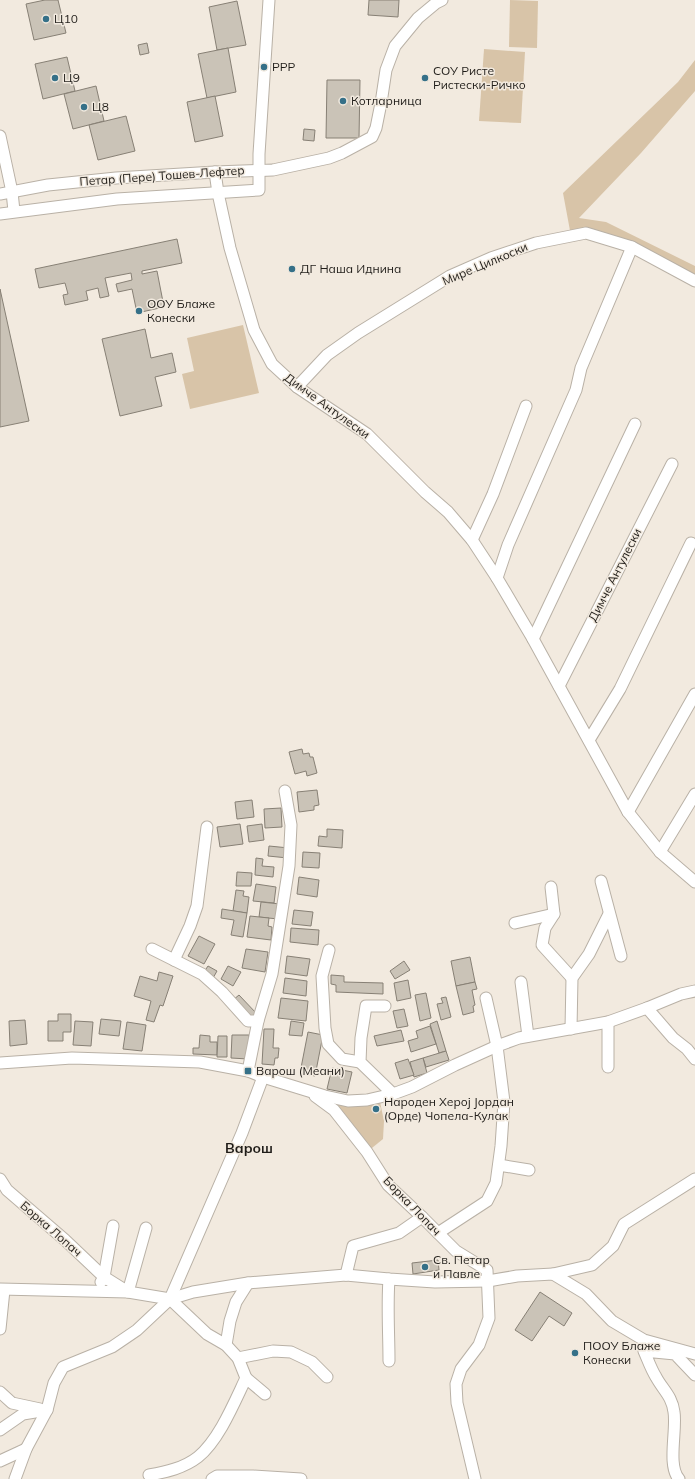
<svg xmlns="http://www.w3.org/2000/svg" width="695" height="1479" viewBox="0 0 695 1479" font-family="Mulish,sans-serif">
<rect width="100%" height="100%" fill="#f2eadf"/>
<g fill="#d8c4a8">
<polygon points="510,0 538,1 537,48 509,47"/>
<polygon points="484,49 525,52 521,123 479,121"/>
<polygon points="695,60 695,91 641,153 579,218 606,222 695,266 695,274 691,280 632,247 571,236 563,193 678,82"/>
<polygon points="243,325 259,393 190,409 182,374 194,371 187,338"/>
<polygon points="325,1096 379,1097 384,1121 383,1139 367,1152"/>
</g>
<g fill="#cac3b7" stroke="#878075">
<polygon points="45,0 58,0 66,33 34,40 26,4"/>
<polygon points="369,0 399,0 398,17 368,15"/>
<polygon points="237,1 246,45 217,50 209,7"/>
<polygon points="147,43 149,53 140,55 138,45"/>
<polygon points="228,48 236,92 207,98 198,54"/>
<polygon points="67,57 75,91 43,99 35,64"/>
<polygon points="327,80 360,80 359,138 326,138"/>
<polygon points="96,86 104,121 73,129 64,94"/>
<polygon points="215,96 223,136 195,142 187,102"/>
<polygon points="126,116 135,151 98,160 89,125"/>
<polygon points="304,129 315,130 314,141 303,140"/>
<polygon points="177,239 182,263 142,271 142,274 157,271 164,307 137,313 132,289 118,292 116,284 132,280 131,273 105,278 109,296 100,298 98,288 86,291 88,300 65,305 63,295 68,294 65,283 39,288 35,269"/>
<polygon points="0,289 29,421 0,427"/>
<polygon points="145,329 151,358 172,353 176,372 155,377 162,406 120,416 102,339"/>
<polygon points="302,749 303,754 309,753 310,757 313,757 317,773 307,776 306,771 295,774 289,752"/>
<polygon points="317,790 319,805 314,806 314,810 299,812 297,792"/>
<polygon points="252,800 254,817 237,819 235,802"/>
<polygon points="281,808 282,827 265,828 264,809"/>
<polygon points="240,824 243,844 220,847 217,827"/>
<polygon points="262,824 264,840 249,842 247,826"/>
<polygon points="327,829 343,830 342,848 318,846 319,836 327,837"/>
<polygon points="269,846 289,848 288,858 268,856"/>
<polygon points="303,852 320,853 319,868 302,867"/>
<polygon points="256,858 263,859 262,866 274,867 273,877 255,875"/>
<polygon points="237,872 252,873 251,886 236,886"/>
<polygon points="299,877 319,880 317,897 297,894"/>
<polygon points="256,884 276,887 274,903 253,901"/>
<polygon points="236,890 244,891 243,896 249,897 247,913 233,911"/>
<polygon points="261,902 280,904 278,919 259,917"/>
<polygon points="222,909 247,913 243,937 231,935 234,920 221,918"/>
<polygon points="294,910 313,912 311,926 292,924"/>
<polygon points="250,916 269,918 268,926 272,927 271,940 247,937"/>
<polygon points="291,928 319,930 318,945 290,942"/>
<polygon points="199,936 215,944 204,964 188,956"/>
<polygon points="246,949 268,952 265,972 242,968"/>
<polygon points="287,956 310,959 307,976 285,973"/>
<polygon points="470,957 475,982 456,986 451,961"/>
<polygon points="404,961 410,970 395,979 390,971"/>
<polygon points="208,966 217,971 213,978 204,972"/>
<polygon points="228,966 241,972 233,986 221,979"/>
<polygon points="159,972 173,976 163,1006 160,1005 154,1022 146,1020 151,1001 134,996 140,976 157,981"/>
<polygon points="331,975 344,976 344,982 383,983 383,994 336,992 336,985 331,984"/>
<polygon points="285,978 307,981 306,996 283,993"/>
<polygon points="408,980 411,998 397,1001 394,983"/>
<polygon points="475,982 477,989 472,990 475,1005 473,1006 474,1012 463,1015 456,986"/>
<polygon points="426,993 431,1018 420,1021 415,995"/>
<polygon points="239,995 257,1014 251,1019 233,1000"/>
<polygon points="446,997 451,1017 441,1020 437,1004 443,1003 441,998"/>
<polygon points="281,998 308,1001 306,1021 278,1018"/>
<polygon points="404,1009 408,1026 397,1028 393,1011"/>
<polygon points="58,1014 71,1014 71,1032 63,1032 63,1041 48,1041 48,1021 58,1021"/>
<polygon points="101,1019 121,1021 119,1036 99,1034"/>
<polygon points="25,1020 27,1044 10,1046 9,1021"/>
<polygon points="75,1021 93,1022 91,1046 73,1045"/>
<polygon points="291,1021 304,1023 302,1036 289,1035"/>
<polygon points="437,1021 446,1051 439,1053 430,1024"/>
<polygon points="127,1022 146,1025 142,1051 123,1049"/>
<polygon points="430,1026 436,1044 411,1052 408,1041 418,1038 416,1031"/>
<polygon points="264,1029 274,1029 273,1048 279,1048 278,1058 275,1058 274,1065 262,1064"/>
<polygon points="401,1030 404,1041 377,1046 374,1036"/>
<polygon points="308,1032 323,1035 315,1076 300,1073"/>
<polygon points="200,1035 210,1036 210,1042 217,1042 217,1055 193,1054 193,1048 199,1048"/>
<polygon points="232,1035 249,1035 248,1059 231,1058"/>
<polygon points="218,1036 227,1036 227,1057 217,1057"/>
<polygon points="446,1051 449,1060 426,1067 423,1058"/>
<polygon points="423,1058 427,1073 414,1077 410,1062"/>
<polygon points="408,1059 414,1075 400,1079 395,1063"/>
<polygon points="332,1068 352,1072 347,1093 327,1089"/>
<polygon points="438,1260 439,1270 413,1274 412,1263"/>
<polygon points="540,1292 572,1313 564,1326 549,1316 532,1341 515,1330"/>
</g>
<g fill="none" stroke-linecap="round" stroke-linejoin="round">
<g stroke="#b9b1a6" stroke-width="13">
<g id="minor">
<polyline points="0,136 12,192 14,211"/>
<polyline points="215,172 218,193 230,248 254,330 272,364 297,387 367,434 425,492 448,512 472,540 497,578 533,639 628,812 660,852 695,882"/>
<polyline points="0,194 48,185 116,178 215,172 273,170 329,158 342,153 372,137 376,128 381,103 386,70 395,46 418,18 436,3 442,0"/>
<polyline points="0,214 117,199 259,190 259,154 269,0"/>
<polyline points="297,387 327,355 358,333 450,276 491,258 536,243 586,233 632,247 695,281"/>
<polyline points="472,540 493,494 526,406"/>
<polyline points="497,578 508,545 576,390 581,368 632,247"/>
<polyline points="533,639 635,424"/>
<polyline points="559,686 672,464"/>
<polyline points="589,740 620,689 691,543"/>
<polyline points="628,812 695,694"/>
<polyline points="660,852 695,794"/>
<polyline points="601,881 621,956"/>
<polyline points="551,887 554,914 545,928 542,945 572,978"/>
<polyline points="515,923 554,914"/>
<polyline points="152,949 202,974 222,992 248,1021 258,1021"/>
<polyline points="329,950 322,976 325,1028 328,1044 342,1059 360,1062"/>
<polyline points="174,960 190,926 197,906 207,827"/>
<polyline points="521,982 528,1036"/>
<polyline points="385,1006 366,1006 361,1038 360,1062 393,1094"/>
<polyline points="647,1008 673,1038 687,1049 695,1059"/>
<polyline points="571,1029 572,978 589,954 609,914"/>
<polyline points="0,1063 72,1058 200,1062 248,1071 263,1077 325,1096 348,1101 367,1100 393,1094 412,1087 455,1065 497,1046 519,1038 608,1022 647,1008 681,994 695,991"/>
<polyline points="608,1067 608,1022"/>
<polyline points="248,1071 258,1021 272,974 289,866 291,825 285,791"/>
<polyline points="315,1096 334,1110 367,1152 388,1185 422,1217 456,1251 487,1270 489,1318 479,1345 461,1369 456,1384 457,1403 475,1479"/>
<polyline points="499,1165 529,1170"/>
<polyline points="0,1179 7,1190 65,1240 104,1277 128,1292 146,1228"/>
<polyline points="438,1233 487,1201 496,1183 501,1146 504,1102 497,1046 486,998"/>
<polyline points="553,1274 592,1265 613,1246 624,1224 695,1179"/>
<polyline points="346,1275 353,1246 399,1233 422,1217"/>
<polyline points="101,1282 104,1277 113,1226"/>
<polyline points="0,1289 128,1292 170,1299 193,1292 248,1283 346,1275 389,1279 435,1282 488,1281 517,1276 553,1274 586,1294 612,1321 644,1340 695,1354"/>
<polyline points="0,1329 4,1290"/>
<polyline points="226,1345 230,1321 236,1302 248,1283"/>
<polyline points="238,1358 273,1351 291,1352 312,1362 327,1377"/>
<path d="M389 1361C389 1334 387 1307 389 1279"/>
<polyline points="246,1378 265,1394"/>
<polyline points="0,1392 12,1403 40,1409"/>
<polyline points="0,1430 23,1414 47,1410"/>
<polyline points="0,1461 26,1449"/>
<path d="M149 1475C166 1472 184 1468 198 1457 219 1440 234 1403 246 1378L238 1358 226 1345 207 1334 170 1299"/>
<polyline points="15,1479 26,1449 47,1410 54,1383 63,1367 112,1347 137,1330 170,1299 242,1133 263,1077"/>
<polyline points="212,1479 217,1476 253,1476 301,1479"/>
<path d="M679 1479C667 1466 677 1430 674 1412 672 1396 663 1390 656 1377 651 1369 648 1360 644 1351L675 1354 695 1375"/>
</g>
</g>
<use href="#minor" stroke="#fff" stroke-width="11"/>
</g>
<g fill="#357088" stroke="#f2eadf" stroke-width="1.5">
<circle cx="46" cy="19" r="4"/>
<circle cx="264" cy="67" r="4"/>
<circle cx="55" cy="78" r="4"/>
<circle cx="425" cy="78" r="4"/>
<circle cx="343" cy="101" r="4"/>
<circle cx="84" cy="107" r="4"/>
<circle cx="292" cy="269" r="4"/>
<circle cx="139" cy="311" r="4"/>
<rect x="244" y="1067" width="8" height="8" rx="2"/>
<circle cx="376" cy="1109" r="4"/>
<circle cx="425" cy="1267" r="4"/>
<circle cx="575" cy="1353" r="4"/>
</g>
<g text-anchor="middle" stroke-width="3" stroke-linejoin="round" paint-order="stroke">
<g font-size="12" fill="#201d19" stroke="#f2eadf" text-anchor="start">
<text x="54" y="23">Ц10</text>
<text x="272" y="71">РРР</text>
<text x="433" y="75">СОУ Ристе<tspan x="433" dy="14">Ристески-Ричко</tspan></text>
<text x="63" y="82">Ц9</text>
<text x="351" y="105">Котларница</text>
<text x="92" y="111">Ц8</text>
<text x="300" y="273">ДГ Наша Иднина</text>
<text x="147" y="308">ООУ Блаже<tspan x="147" dy="14">Конески</tspan></text>
<text x="256" y="1075">Варош (Меани)</text>
<text x="384" y="1106">Народен Херој Јордан<tspan x="384" dy="14">(Орде) Чопела-Кулак</tspan></text>
<text x="433" y="1264">Св. Петар<tspan x="433" dy="14">и Павле</tspan></text>
<text x="583" y="1350">ПООУ Блаже<tspan x="583" dy="14">Конески</tspan></text>
</g>
<g font-size="12" fill="#201d19" stroke="#f2eadf">
<text transform="translate(162 176) rotate(-4)" y="4">Петар (Пере) Тошев-Лефтер</text>
<text transform="translate(485 264) rotate(-23)" y="4">Мире Цилкоски</text>
<text transform="translate(327 406) rotate(36)" y="4">Димче Антулески</text>
<text transform="translate(615 575) rotate(-63)" y="4">Димче Антулески</text>
<text transform="translate(412 1206) rotate(46)" y="4">Борка Лопач</text>
<text transform="translate(51 1229) rotate(41)" y="4">Борка Лопач</text>
</g>
<g font-size="14" font-weight="bold" fill="#201d19" stroke="#f2eadf">
<text x="249" y="1153">Варош</text>
</g>
</g>
</svg>
